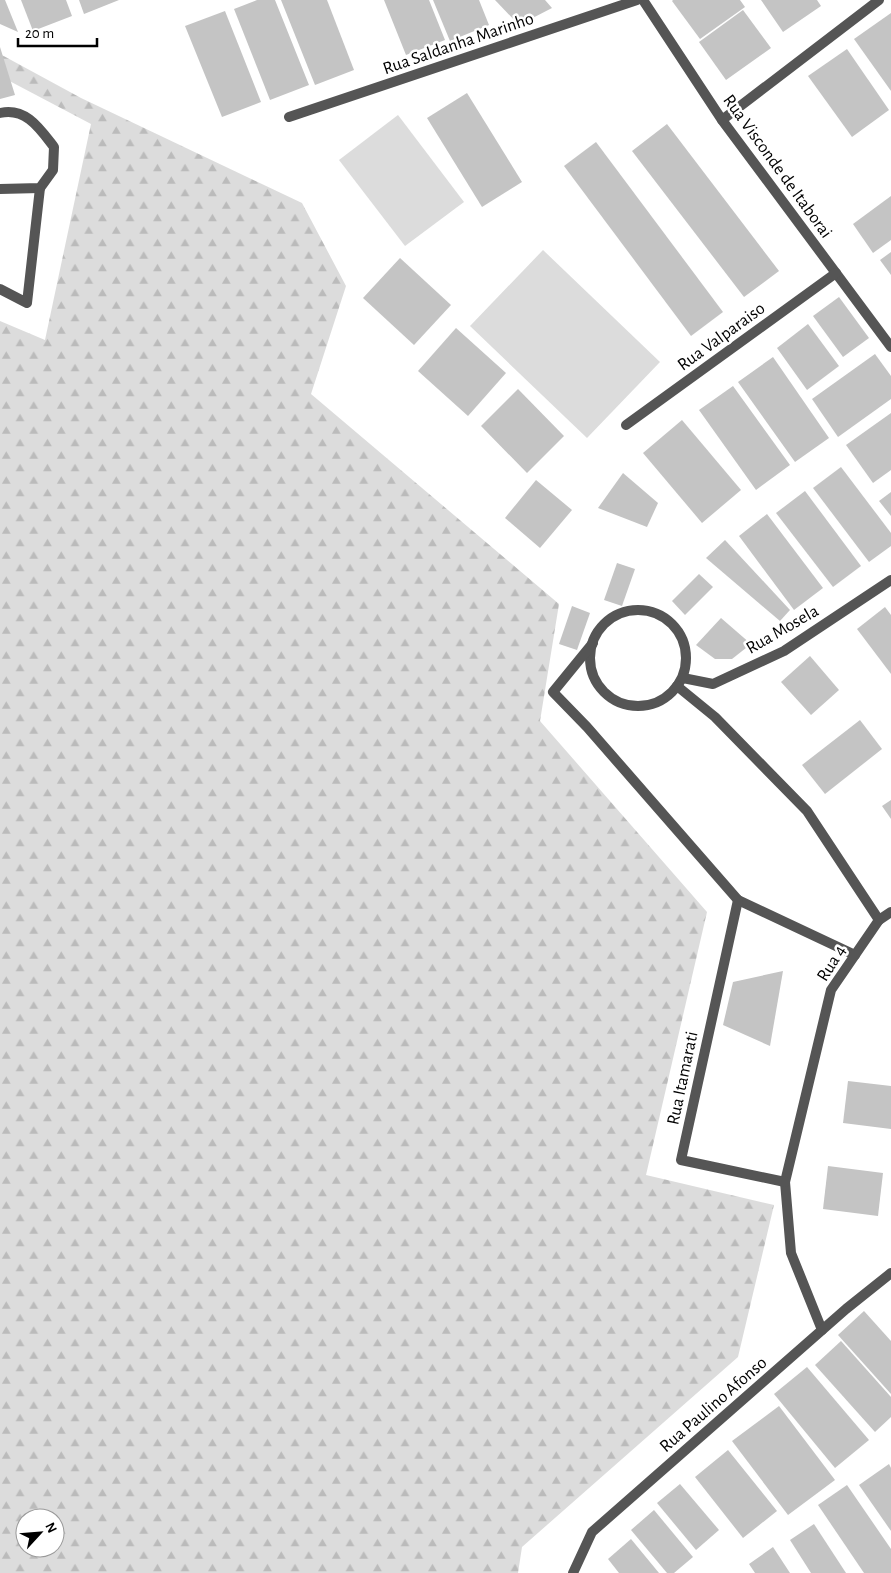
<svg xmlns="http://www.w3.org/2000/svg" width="891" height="1573" viewBox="0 0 891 1573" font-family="'Alegreya Sans',sans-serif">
<defs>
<pattern id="forest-firs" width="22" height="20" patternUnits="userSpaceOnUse" patternTransform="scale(1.25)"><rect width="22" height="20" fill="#dcdcdc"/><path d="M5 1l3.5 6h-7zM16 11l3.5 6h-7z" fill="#bbb"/></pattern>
</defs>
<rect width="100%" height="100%" fill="#fff"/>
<path fill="url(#forest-firs)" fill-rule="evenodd" d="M0 54 81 98 302 203 346 286 311 394 559 604 540 721 707 912 646 1175 774 1205 738 1357 522 1547 518 1573H0V321L45 340 91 124 0 76ZM25 1518H55V1548H25Z"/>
<g fill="#dcdcdc">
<polygon points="398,115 464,202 405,246 339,160"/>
<polygon points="543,250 660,362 587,438 470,326"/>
</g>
<g fill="#c4c4c4">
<polygon points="0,0 5,0 18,32 0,24"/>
<polygon points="21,0 66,0 72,16 33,31"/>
<polygon points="79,0 119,0 84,14"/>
<polygon points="257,0 275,0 309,85 270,100 234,9"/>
<polygon points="281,0 327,0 354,70 315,85"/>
<polygon points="384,0 429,0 445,40 406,55"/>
<polygon points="433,0 479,0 489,25 450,41"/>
<polygon points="495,0 545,0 552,8 519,25"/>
<polygon points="673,0 740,0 745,7 700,39 672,1"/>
<polygon points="761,0 817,0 821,6 783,32"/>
<polygon points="743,10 771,48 726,80 699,42"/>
<polygon points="225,11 261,102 222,117 185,26"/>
<polygon points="891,13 891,91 854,39"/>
<polygon points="0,47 15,95 0,99"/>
<polygon points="847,49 889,110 852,137 808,76"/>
<polygon points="467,93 522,182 482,207 427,118"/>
<polygon points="667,124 779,271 744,297 632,151"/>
<polygon points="596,142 723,312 691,336 564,166"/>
<polygon points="891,196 891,240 873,253 853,224"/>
<polygon points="891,252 891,275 880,260"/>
<polygon points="400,258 451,305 414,345 363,298"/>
<polygon points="839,297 869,338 843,357 813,316"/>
<polygon points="808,324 839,366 807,390 777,348"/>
<polygon points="456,328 506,373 468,416 418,371"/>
<polygon points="875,354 891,376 891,399 838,437 812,399"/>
<polygon points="773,357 829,438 795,462 738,382"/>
<polygon points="733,386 790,465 756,490 699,410"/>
<polygon points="518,389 564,436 527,473 481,426"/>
<polygon points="891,413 891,470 873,483 846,445"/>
<polygon points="682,420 741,490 702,523 643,453"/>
<polygon points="841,467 891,533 891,546 869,562 813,488"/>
<polygon points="623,473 658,503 647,527 598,508"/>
<polygon points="536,480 572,510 540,548 505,518"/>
<polygon points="805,491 861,566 833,587 776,513"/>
<polygon points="891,492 891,516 879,501"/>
<polygon points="767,514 823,588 794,610 739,536"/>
<polygon points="725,540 790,610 780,621 706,558"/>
<polygon points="617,563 635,569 622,606 604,600"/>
<polygon points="699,574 713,587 685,615 672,601"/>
<polygon points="572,606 590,613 577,650 559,644"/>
<polygon points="885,607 891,615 891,674 857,629"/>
<polygon points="721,618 751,644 732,659 715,659 696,645"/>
<polygon points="810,656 839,690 811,715 781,682"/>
<polygon points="860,720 882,749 825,794 802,765"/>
<polygon points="891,800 891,819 882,806"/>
<polygon points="783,971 770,1046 723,1025 733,982"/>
<polygon points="848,1081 891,1086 891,1129 843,1123"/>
<polygon points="828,1166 883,1173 878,1216 823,1209"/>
<polygon points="864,1311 891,1341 891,1394 838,1335"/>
<polygon points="841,1341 891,1397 891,1417 875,1432 815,1365"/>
<polygon points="807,1367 869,1440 835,1468 774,1394"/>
<polygon points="779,1406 835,1480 788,1515 732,1441"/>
<polygon points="728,1450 777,1511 743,1538 695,1477"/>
<polygon points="889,1464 891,1468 891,1531 859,1485"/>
<polygon points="680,1484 719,1530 696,1550 657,1503"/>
<polygon points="847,1485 891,1549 891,1573 864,1573 818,1505"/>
<polygon points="654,1510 693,1557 674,1573 667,1573 631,1530"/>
<polygon points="814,1524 846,1573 811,1573 790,1540"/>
<polygon points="631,1539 659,1573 619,1573 608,1559"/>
<polygon points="773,1547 790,1573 755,1573 749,1564"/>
</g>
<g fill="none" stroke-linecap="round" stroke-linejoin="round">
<g stroke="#555" stroke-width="10">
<polyline points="643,0 722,120 891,347"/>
<path d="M0 113C26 107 40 129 54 147L53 170 40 188 0 189"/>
<polyline points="289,117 637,0"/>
<polyline points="722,120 879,0"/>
<polyline points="0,289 27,303 40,188"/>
<polyline points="626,425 836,273"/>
<circle cx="638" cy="658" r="48"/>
<polyline points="593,643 553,692 587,727 738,900 855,955"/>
<polyline points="683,678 713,684 784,651 891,580"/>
<polyline points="677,686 715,717 807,811 879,920 831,990 785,1182 791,1253 822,1330"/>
<polyline points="738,900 681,1160 785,1182"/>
<polyline points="879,920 891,912"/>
<polyline points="573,1573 592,1532 846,1309 891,1273"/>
</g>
</g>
<g text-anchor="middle" stroke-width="5" stroke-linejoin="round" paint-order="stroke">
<g font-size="18" fill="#000" stroke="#fff">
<text transform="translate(458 43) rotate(-19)" y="6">Rua Saldanha Marinho</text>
<text transform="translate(778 166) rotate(54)" y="6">Rua Visconde de Itaborai</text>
<text transform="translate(721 336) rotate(-36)" y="6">Rua Valparaiso</text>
<text transform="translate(782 629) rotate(-30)" y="6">Rua Mosela</text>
<text transform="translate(831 963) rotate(-58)" y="6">Rua 4</text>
<text transform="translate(682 1078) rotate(-78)" y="6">Rua Itamarati</text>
<text transform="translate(713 1404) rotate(-41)" y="6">Rua Paulino Afonso</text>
</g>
</g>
<g transform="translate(40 1533) rotate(64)"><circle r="24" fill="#ffffff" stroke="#999999"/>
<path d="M0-4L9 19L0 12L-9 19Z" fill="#000000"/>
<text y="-8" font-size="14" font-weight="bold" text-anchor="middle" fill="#000000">N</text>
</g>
<path d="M18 38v8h79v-8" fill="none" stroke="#000000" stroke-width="2.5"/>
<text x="25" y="38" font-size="15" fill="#000000" stroke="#ffffff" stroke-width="4" paint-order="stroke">20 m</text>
</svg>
